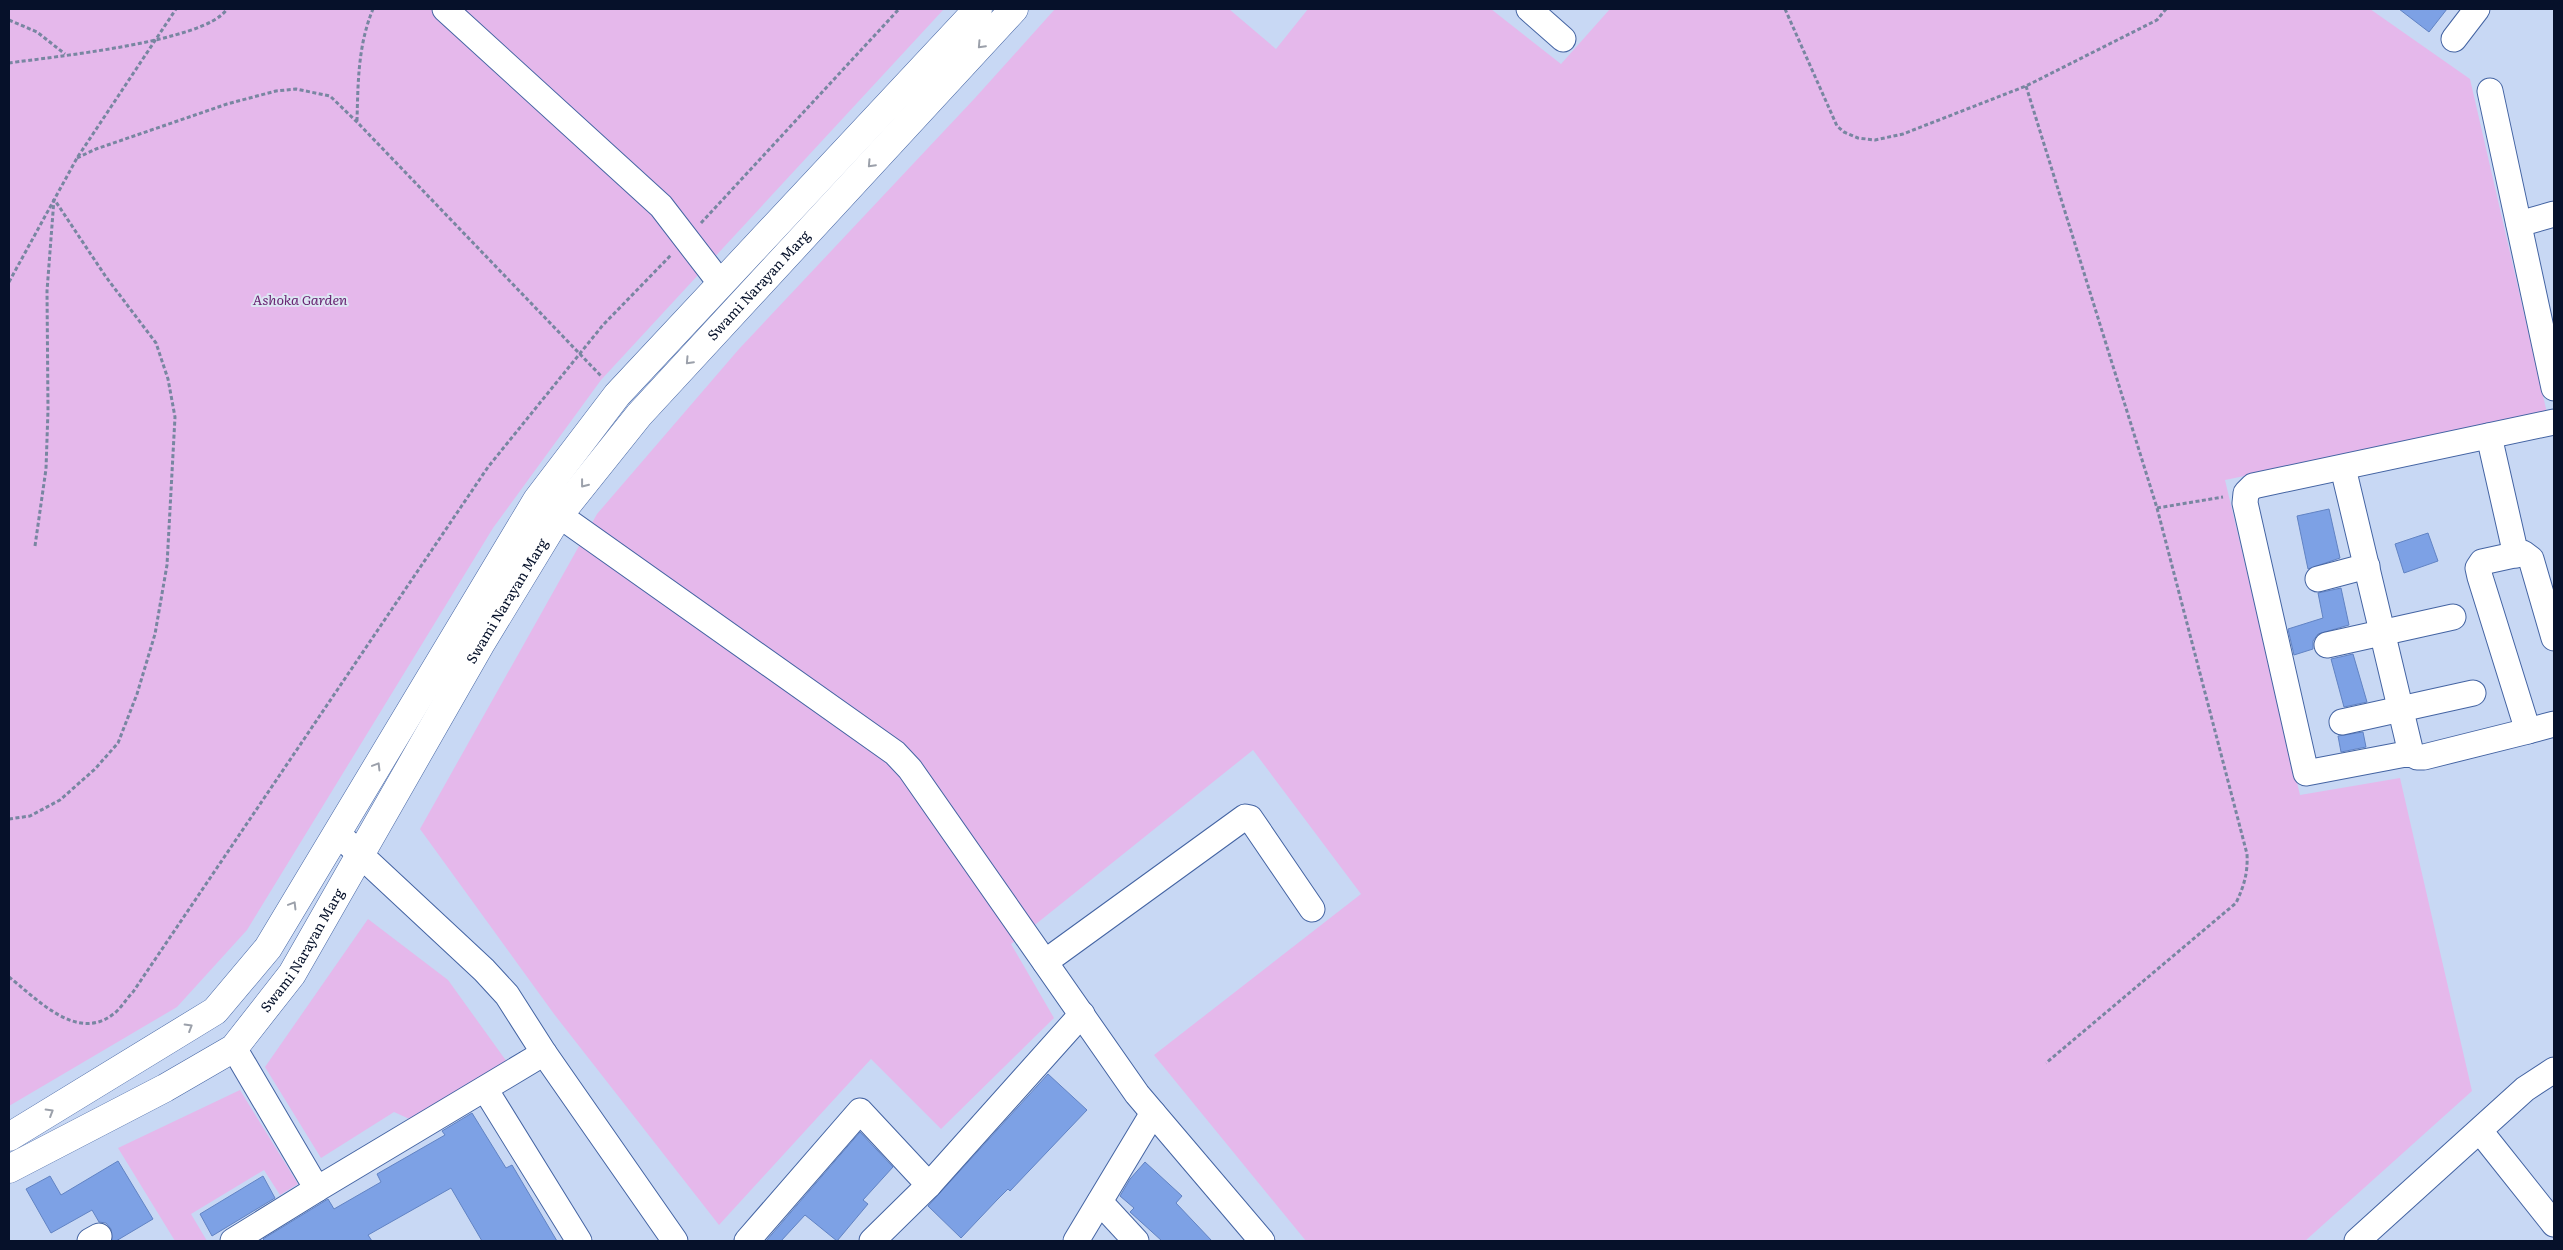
<svg xmlns="http://www.w3.org/2000/svg" width="2563" height="1250" viewBox="0 0 2563 1250" font-family="Literata,serif">
<rect width="100%" height="100%" fill="#c8d8f4"/>
<g fill="#e5b8eb">
<polygon points="9,9 944,9 601,380 493,528 247,930 177,1007 9,1106"/>
<polygon points="1055,9 1229,9 1276,49 1308,9 1491,9 1561,64 1610,9 2370,9 2470,79 2547,413 2225,480 2300,795 2400,778 2472,1091 2305,1241 1306,1241 1154,1055 1361,894 1253,750 1011,944 1054,1018 941,1129 871,1059 719,1225 554,1014 420,829 597,514 739,349 975,98"/>
<polygon points="368,919 448,980 507,1062 414,1121 394,1112 321,1158 265,1067"/>
<polygon points="240,1090 298,1184 280,1195 264,1170 191,1214 207,1241 175,1241 118,1148"/>
</g>
<g fill="#7da1e5" stroke="#6183c4">
<polygon points="2399,9 2447,9 2429,32"/>
<polygon points="2329,509 2340,558 2308,569 2297,516"/>
<polygon points="2428,533 2438,561 2404,573 2395,544"/>
<polygon points="2341,588 2349,625 2318,634 2313,641 2313,649 2294,655 2288,629 2323,618 2318,593"/>
<polygon points="2353,654 2367,702 2344,707 2331,659"/>
<polygon points="2363,732 2366,747 2341,752 2338,736"/>
<polygon points="1048,1074 1087,1110 1010,1191 1008,1189 997,1200 961,1238 928,1206"/>
<polygon points="472,1113 506,1168 512,1165 557,1241 482,1241 451,1188 368,1235 372,1241 265,1241 263,1239 328,1199 334,1209 381,1182 377,1174 445,1135 442,1131"/>
<polygon points="860,1132 893,1167 863,1200 868,1204 837,1241 805,1215 781,1241 766,1241"/>
<polygon points="118,1161 153,1219 116,1241 112,1241 111,1229 106,1223 99,1222 92,1210 51,1233 26,1189 50,1176 61,1195"/>
<polygon points="1145,1162 1182,1196 1176,1203 1212,1241 1162,1241 1130,1212 1134,1208 1120,1196 1130,1179"/>
<polygon points="263,1176 275,1198 212,1236 200,1214"/>
</g>
<g fill="none" stroke-linecap="round" stroke-linejoin="round">
<g stroke="#4464a3" stroke-width="27">
<g id="minor">
<polyline points="445,9 661,206 721,284"/>
<polyline points="1529,9 1563,39"/>
<polyline points="2454,39 2477,9"/>
<polyline points="2490,91 2554,388"/>
<polyline points="2519,224 2554,214"/>
<polyline points="2554,422 2253,486 2246,493 2245,503 2306,773 2411,753 2417,757 2424,757 2528,731 2480,577 2478,568 2482,562 2523,553 2531,559 2554,638"/>
<polyline points="2489,436 2516,555"/>
<polyline points="2343,468 2411,753"/>
<polyline points="542,503 895,753 910,769 1137,1094 1262,1241"/>
<polyline points="2318,579 2367,566"/>
<polyline points="2327,645 2453,617"/>
<polyline points="2342,722 2473,693"/>
<polyline points="2528,731 2554,724"/>
<polyline points="337,833 484,970 507,995 544,1053 675,1241"/>
<polyline points="1045,962 1245,817 1250,818 1312,909"/>
<polyline points="234,1048 317,1189 544,1053"/>
<polyline points="485,1089 579,1241"/>
<polyline points="2480,1131 2554,1224"/>
<polyline points="1100,1202 1136,1241"/>
<polyline points="90,1241 99,1236"/>
<polyline points="233,1241 317,1189"/>
<polyline points="747,1241 860,1111 929,1185"/>
<polyline points="872,1241 929,1185 1082,1014"/>
<polyline points="1076,1241 1153,1113"/>
<polyline points="2357,1241 2525,1089 2554,1070"/>
</g>
</g>
<g stroke="#4464a3" stroke-width="29">
<g id="major">
<polyline points="9,1137 215,1011 268,948 537,500 617,395 978,9"/>
<path id="s1" d="M9 1169 165 1088 234 1048 292 974 480 645 559 515 639 415 1014 9"/>
</g>
</g>
<g stroke="#7886a1" stroke-width="3" stroke-dasharray="4 2.5" stroke-linecap="butt">
<polyline points="1785,9 1837,126 1844,132 1858,138 1875,140 1903,134 2026,86 2157,20 2166,9"/>
<polyline points="9,20 37,32 65,54"/>
<path d="M9 63C50 57 206 42 227 9"/>
<path d="M2026 86 2157 508 2247 854C2248 873 2244 886 2236 903L2046 1063"/>
<path d="M357 121C358 82 358 45 373 9"/>
<polyline points="77,158 96,149 227,104 276,91 296,89 330,96 357,122 601,376"/>
<polyline points="701,223 899,9"/>
<polyline points="9,282 77,158 176,9"/>
<polyline points="2157,508 2223,497"/>
<polyline points="35,546 46,469 48,410 47,291 54,199"/>
<polyline points="9,819 30,816 60,800 95,769 118,743 137,694 155,634 167,565 175,417 168,379 156,343 106,277 54,199"/>
<path d="M9 977C36 998 76 1042 112 1015 120 1010 126 999 133 992L488 467 603 325 671 255"/>
</g>
<use href="#minor" stroke="#fff" stroke-width="25"/>
<use href="#major" stroke="#fff" stroke-width="28"/>
</g>
<defs><path id="oneway-chevron" d="M-2-3.5L2.5 0L-2 3.5" fill="none" stroke-width="1.6" stroke-linecap="round" stroke-linejoin="round" transform="scale(1.25)"/></defs>
<g stroke="#9ba0aa">
<use href="#oneway-chevron" transform="translate(981 45) rotate(133)"/>
<use href="#oneway-chevron" transform="translate(871 164) rotate(133)"/>
<use href="#oneway-chevron" transform="translate(689 361) rotate(133)"/>
<use href="#oneway-chevron" transform="translate(584 484) rotate(128)"/>
<use href="#oneway-chevron" transform="translate(377 766) rotate(-59)"/>
<use href="#oneway-chevron" transform="translate(293 905) rotate(-59)"/>
<use href="#oneway-chevron" transform="translate(189 1027) rotate(-31)"/>
<use href="#oneway-chevron" transform="translate(50 1112) rotate(-31)"/>
</g>
<g text-anchor="middle" stroke-width="4" stroke-linejoin="round" paint-order="stroke">
<g font-size="14" fill="#06112a" stroke="#dde5f3">
<text dy="5" stroke="none"><textPath href="#s1" startOffset="1185">Swami Narayan Marg</textPath></text>
<text dy="5" stroke="none"><textPath href="#s1" startOffset="780">Swami Narayan Marg</textPath></text>
<text dy="5" stroke="none"><textPath href="#s1" startOffset="375">Swami Narayan Marg</textPath></text>
</g>
<g font-size="14" font-style="italic" fill="#692572" stroke="#dde5f3">
<text x="300" y="305">Ashoka Garden</text>
</g>
</g>
<rect width="2563" height="1250" fill="none" stroke="#06112a" stroke-width="20"/>
</svg>
